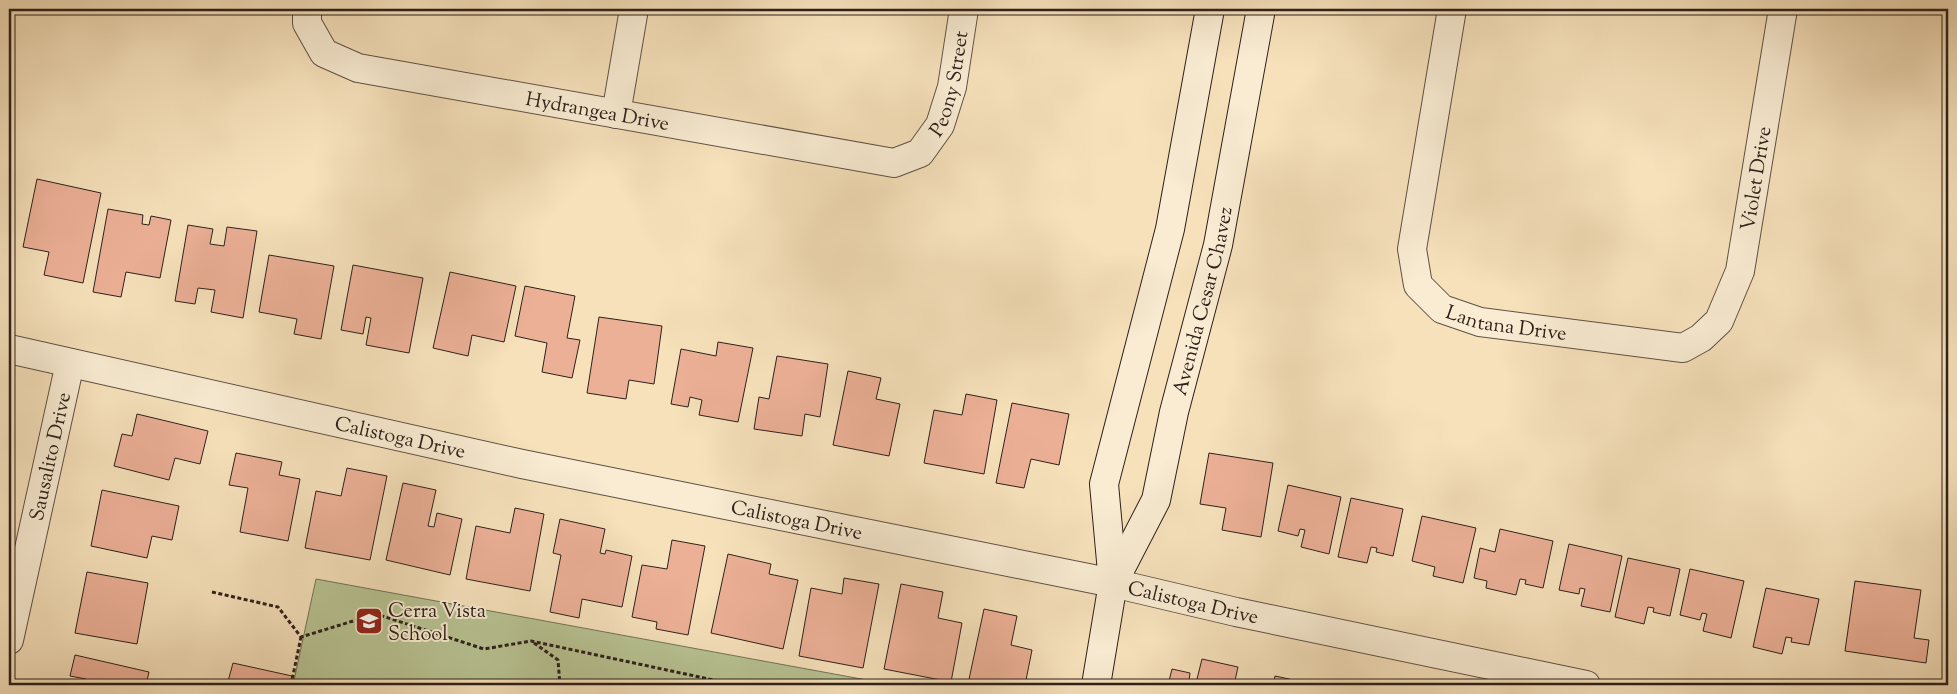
<svg xmlns="http://www.w3.org/2000/svg" width="1957" height="694" viewBox="0 0 1957 694" font-family="'Sorts Mill Goudy',serif">
<rect width="100%" height="100%" fill="#f6e1bb"/>
<filter id="stains"><feTurbulence type="fractalNoise" baseFrequency=".004" numOctaves="4"/><feColorMatrix values="0 0 0 0 .2 0 0 0 0 .09 0 0 0 0 .02 0 0 0 .5 -.17"/></filter>
<radialGradient id="worn" r=".72"><stop offset=".6" stop-color="#630" stop-opacity="0"/><stop offset="1" stop-color="#630" stop-opacity=".3"/></radialGradient>
<polygon fill="#b8c393" stroke="#727257" points="316,579 894,685 293,685"/>
<g fill="#ecb097" stroke="#2d211b">
<polygon points="37,179 101,193 83,283 44,275 49,252 23,247"/>
<polygon points="108,209 143,215 142,224 149,225 151,216 171,220 160,278 126,272 121,297 93,292"/>
<polygon points="188,225 213,229 210,244 224,246 227,227 257,231 243,318 211,312 215,290 198,288 195,304 175,301"/>
<polygon points="269,255 334,266 321,339 294,334 297,319 259,312"/>
<polygon points="353,265 423,278 409,353 366,345 371,318 366,317 363,334 341,330"/>
<polygon points="450,272 516,286 504,342 472,335 468,356 433,348"/>
<polygon points="525,286 575,296 567,338 580,340 572,378 542,372 547,343 515,336"/>
<polygon points="599,317 662,326 654,384 629,380 626,399 587,393"/>
<polygon points="718,342 753,348 738,422 699,415 702,400 690,397 688,407 671,404 681,349 716,356"/>
<polygon points="777,356 828,364 820,417 805,414 802,436 754,429 759,397 769,399"/>
<polygon points="848,371 881,378 876,399 900,404 889,456 833,445"/>
<polygon points="966,394 997,400 984,474 924,463 934,410 962,415"/>
<polygon points="1012,403 1069,414 1059,465 1031,459 1024,488 996,483"/>
<polygon points="137,414 208,431 200,464 175,458 169,480 114,466 122,434 132,436"/>
<polygon points="236,453 282,462 279,475 300,479 288,541 240,532 248,488 229,485"/>
<polygon points="1209,453 1273,463 1261,537 1222,530 1226,508 1200,504"/>
<polygon points="347,468 387,476 370,560 305,548 316,491 341,496"/>
<polygon points="403,483 436,490 428,526 434,527 437,513 462,519 450,575 386,560"/>
<polygon points="1288,485 1341,497 1329,554 1301,547 1305,530 1300,529 1298,536 1278,531"/>
<polygon points="102,490 179,506 172,540 152,536 147,558 91,546"/>
<polygon points="1351,498 1403,509 1393,556 1376,552 1377,548 1371,547 1367,563 1338,557"/>
<polygon points="515,508 544,514 530,591 466,579 476,526 510,533"/>
<polygon points="1422,516 1476,528 1463,583 1433,576 1435,567 1412,561"/>
<polygon points="560,519 605,529 600,553 605,554 606,550 632,556 622,607 582,599 579,618 550,612 561,555 553,553"/>
<polygon points="1500,529 1553,541 1543,588 1525,584 1526,580 1520,579 1516,595 1486,588 1487,581 1474,578 1480,548 1495,552"/>
<polygon points="672,540 705,546 688,635 656,629 657,622 632,617 642,565 667,569"/>
<polygon points="1569,544 1622,556 1610,612 1581,606 1585,589 1580,588 1579,594 1559,590"/>
<polygon points="728,554 771,564 769,574 798,580 783,649 711,633"/>
<polygon points="1628,558 1680,569 1670,616 1653,612 1654,608 1648,607 1644,624 1615,617"/>
<polygon points="1690,569 1744,581 1731,638 1703,631 1707,614 1702,613 1700,620 1680,615"/>
<polygon points="87,572 148,583 137,644 75,633"/>
<polygon points="844,578 879,584 863,668 799,656 811,588 842,594"/>
<polygon points="1855,581 1921,590 1914,638 1929,640 1926,663 1845,651"/>
<polygon points="901,584 943,592 938,618 962,623 951,682 884,669"/>
<polygon points="1766,588 1819,599 1809,645 1791,642 1792,638 1786,637 1782,654 1753,647"/>
<polygon points="984,609 1017,616 1011,645 1032,650 1025,685 968,684"/>
<polygon points="75,655 149,672 146,685 84,685 86,679 70,676"/>
<polygon points="1202,659 1238,667 1234,685 1168,685 1172,669 1190,673 1189,681 1196,683"/>
<polygon points="233,663 292,676 289,685 227,685"/>
<polygon points="1275,676 1308,683 1307,685 1273,685"/>
<polygon points="1254,682 1270,685 1253,685"/>
</g>
<g fill="none" stroke-linecap="round" stroke-linejoin="round">
<g stroke="#5f5143" stroke-width="30">
<g id="street">
<path id="s1" d="M307 9V23L324 53 358 68 894 163 920 153 940 125 952 87 964 9"/>
<path id="s2" d="M1452 9 1412 249 1418 285 1442 309 1480 322 1683 348 1701 338 1719 321 1740 271 1783 9"/>
<polyline points="616,114 634,9"/>
<path id="s3" d="M9 349 522 464 1113 583 1236 612 1586 685"/>
<path id="s4" d="M9 640 70 363"/>
</g>
</g>
<g stroke="#2d211b" stroke-width="30">
<g id="secondary">
<path id="s5" d="M1113 583 1156 500 1174 412 1218 245 1261 9"/>
<polyline points="1096,685 1113,583 1104,484 1170,229 1210,9"/>
</g>
</g>
<g stroke="#2d211b" stroke-width="3" stroke-dasharray="4 2.5" stroke-linecap="butt">
<polyline points="212,592 278,607 301,637 376,614 484,649 531,641 737,685"/>
<polyline points="534,643 558,660 560,685"/>
<polyline points="291,685 301,637"/>
</g>
<use href="#street" stroke="#f9ecd3" stroke-width="28"/>
<use href="#secondary" stroke="#f9ecd3" stroke-width="28"/>
</g>
<defs>
<g id="school-square" transform="scale(1.4375)"><rect x="-9" y="-9" width="18" height="18" rx="4" fill="#8f2418" stroke="#f9ecd3"/><path d="M0-5L7-2L0 1L-7-2ZM-4 1L0 2.5L4 1V4Q0 6-4 4Z" fill="#fff"/></g>
</defs>
<g fill-rule="evenodd">
<use href="#school-square" x="369" y="621"/>
</g>
<g text-anchor="middle" stroke-width="4" stroke-linejoin="round" paint-order="stroke">
<g font-size="20" fill="#2d211b" stroke="#f9ecd3">
<text dy="7" stroke="none"><textPath href="#s1" startOffset="735">Peony Street</textPath></text>
<text dy="7" stroke="none"><textPath href="#s1" startOffset="329">Hydrangea Drive</textPath></text>
<text dy="7" stroke="none"><textPath href="#s2" startOffset="752">Violet Drive</textPath></text>
<text dy="7" stroke="none"><textPath href="#s5" startOffset="298">Avenida Cesar Chavez</textPath></text>
<text dy="7" stroke="none"><textPath href="#s2" startOffset="380">Lantana Drive</textPath></text>
<text dy="7" stroke="none"><textPath href="#s3" startOffset="401">Calistoga Drive</textPath></text>
<text dy="7" stroke="none"><textPath href="#s4" startOffset="188">Sausalito Drive</textPath></text>
<text dy="7" stroke="none"><textPath href="#s3" startOffset="806">Calistoga Drive</textPath></text>
<text dy="7" stroke="none"><textPath href="#s3" startOffset="1211">Calistoga Drive</textPath></text>
</g>
<g font-size="20" fill="#2d211b" stroke="#f9ecd3" text-anchor="start">
<text x="388" y="617">Cerra Vista<tspan x="388" dy="23">School</tspan></text>
</g>
</g>
<rect width="1957" height="694" fill="none" stroke="#f6e1bb" stroke-width="30"/>
<rect x="10" y="10" width="1937" height="674" fill="none" stroke="#2d211b" stroke-width="2.5"/>
<rect x="15" y="15" width="1927" height="664" fill="none" stroke="#2d211b"/>
<rect width="100%" height="100%" filter="url(#stains)"/>
<rect width="100%" height="100%" fill="url(#worn)"/>
</svg>
